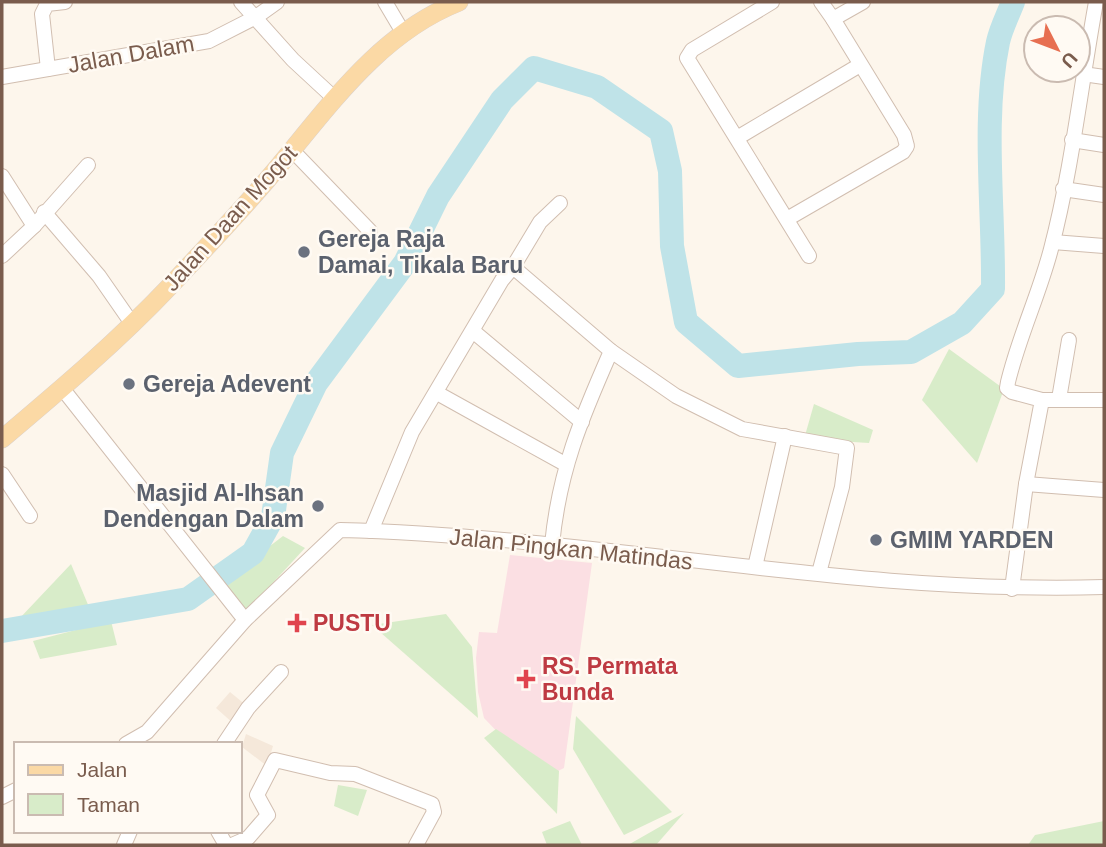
<svg xmlns="http://www.w3.org/2000/svg" width="1106" height="847" viewBox="0 0 1106 847" font-family="Helvetica,sans-serif">
<rect width="100%" height="100%" fill="#fdf6ec"/>
<g fill="#f5e8da">
<polygon points="230,692 247,706 234,724 216,708"/>
<polygon points="246,734 273,746 267,766 242,747"/>
</g>
<polygon fill="#fbdfe3" points="510,555 592,563 564,768 552,774 508,743 484,718 478,692 476,658 479,632 497,633"/>
<g fill="#d8ecc9">
<polygon points="949,349 1004,389 977,463 922,400"/>
<polygon points="814,404 873,430 869,443 804,439"/>
<polygon points="283,536 305,548 246,612 223,582"/>
<polygon points="71,564 89,607 19,619"/>
<polygon points="446,614 472,647 478,718 372,625"/>
<polygon points="111,621 117,645 40,659 33,641"/>
<polygon points="576,716 672,812 624,835 573,749"/>
<polygon points="496,729 559,771 557,814 484,738"/>
<polygon points="338,785 367,790 358,816 334,806"/>
<polygon points="684,813 656,845 628,845"/>
<polygon points="570,821 582,845 547,845 542,832"/>
<polygon points="1104,821 1104,845 1028,845 1035,835"/>
</g>
<g fill="none" stroke-linecap="round" stroke-linejoin="round">
<path stroke="#bfe3e8" stroke-width="24" d="M2 631 188 599 253 553 273 517 282 453 316 383 405 263 438 196 502 100 534 68 597 87 661 131 670 171 672 246 686 322 738 366 858 354 911 352 962 323 993 289C994 209 982 119 998 42 1001 28 1008 15 1013 2"/>
<g stroke="#d1beb0" stroke-width="16">
<g id="minor">
<polyline points="241,2 293,60 333,97"/>
<polyline points="385,2 404,34"/>
<polyline points="772,2 692,50 687,58 809,256"/>
<polyline points="821,2 833,19 863,2"/>
<polyline points="48,69 42,14 47,4 65,2"/>
<polyline points="1083,74 1104,77"/>
<polyline points="2,77 209,41 256,17 277,2"/>
<polyline points="737,138 860,65"/>
<polyline points="1072,140 1104,145"/>
<polyline points="292,150 370,231"/>
<polyline points="2,176 34,226"/>
<polyline points="1063,189 1104,195"/>
<polyline points="44,212 99,276 133,325"/>
<polyline points="787,219 903,152 907,146 904,135 833,19"/>
<polyline points="1053,242 1104,246"/>
<polyline points="2,256 34,226 88,165"/>
<polyline points="513,267 540,222 560,203"/>
<polyline points="474,332 582,422"/>
<polyline points="611,351 676,396 742,429 847,448 842,487 819,573"/>
<polyline points="62,388 245,620"/>
<polyline points="437,393 565,464"/>
<polyline points="1059,399 1069,340"/>
<polyline points="1042,400 1104,400"/>
<polyline points="2,474 30,516"/>
<polyline points="1026,484 1104,490"/>
<path d="M371 531 412 432 502 280 513 267 611 351C581 419 559 471 552 545"/>
<polyline points="755,567 785,436"/>
<path d="M1012 589 1026 484 1042 400 1012 392 1007 388 1008 382C1019 336 1039 295 1051 249 1072 169 1081 84 1096 2"/>
<path d="M126 744 147 732 245 620 340 530C596 536 848 595 1104 587"/>
<polyline points="224,744 248,708 281,672"/>
<polyline points="2,797 16,790"/>
<polyline points="218,831 226,845"/>
<polyline points="124,845 130,831"/>
<polyline points="232,845 248,838 268,815 257,795 275,760 330,773 355,774 432,804 434,812 416,845"/>
</g>
</g>
<g stroke="#dad1cd" stroke-width="19">
<path id="major" d="M2 439C60 390 118 341 170 286 203 251 236 216 267 180 324 114 375 35 459 2"/>
</g>
<use href="#minor" stroke="#fff" stroke-width="14"/>
<use href="#major" stroke="#fbd9a5" stroke-width="18"/>
</g>
<g fill="#6b7280" stroke="#fffaf3" stroke-width="2.5">
<circle cx="304" cy="252" r="7"/>
<circle cx="129" cy="384" r="7"/>
<circle cx="318" cy="506" r="7"/>
<circle cx="876" cy="540" r="7"/>
</g>
<g fill="#e0444e" stroke="#fffaf3" stroke-width="2.5">
<path d="M293.5 612.5h7v7h7v7h-7v7h-7v-7h-7v-7h7z"/>
<path d="M522.5 668.5h7v7h7v7h-7v7h-7v-7h-7v-7h7z"/>
</g>
<g text-anchor="middle" stroke-width="5" stroke-linejoin="round" paint-order="stroke">
<g font-size="23" fill="#7a5c4d" stroke="#fffaf3">
<text transform="translate(131 54) rotate(-10)" y="8">Jalan Dalam</text>
<text transform="translate(230 218) rotate(-48)" y="8">Jalan Daan Mogot</text>
<text transform="translate(571 549) rotate(6)" y="8">Jalan Pingkan Matindas</text>
</g>
<g font-size="23" font-weight="bold" fill="#5b616d" stroke="#fffaf3" text-anchor="start">
<text x="318" y="247">Gereja Raja<tspan x="318" dy="26">Damai, Tikala Baru</tspan></text>
<text x="143" y="392">Gereja Adevent</text>
<text x="304" y="501" text-anchor="end">Masjid Al-Ihsan<tspan x="304" dy="26">Dendengan Dalam</tspan></text>
<text x="890" y="548">GMIM YARDEN</text>
</g>
<g font-size="23" font-weight="bold" fill="#be3a42" stroke="#fffaf3" text-anchor="start">
<text x="313" y="631">PUSTU</text>
<text x="542" y="674">RS. Permata<tspan x="542" dy="26">Bunda</tspan></text>
</g>
</g>
<rect width="1106" height="847" fill="none" stroke="#7a5c4d" stroke-width="7"/>
<rect x="14" y="742" width="228" height="91" fill="#fffaf3" stroke="#cabbb1" stroke-width="2"/>
<rect x="28" y="765" width="35" height="10" fill="#fbd9a5" stroke="#cabbb1" stroke-width="2"/>
<text x="77" y="777" font-size="21" fill="#7a5c4d">Jalan</text>
<rect x="28" y="794" width="35" height="21" fill="#d8ecc9" stroke="#cabbb1" stroke-width="2"/>
<text x="77" y="812" font-size="21" fill="#7a5c4d">Taman</text>
<g transform="translate(1057 49) rotate(132)"><circle r="33" fill="#fffaf3" stroke="#cabbb1" stroke-width="2"/>
<path d="M0-5L12 26L0 18L-12 26Z" fill="#e76f51"/>
<text y="-10" font-size="19" font-weight="bold" text-anchor="middle" fill="#7a5c4d">U</text>
</g>
</svg>
